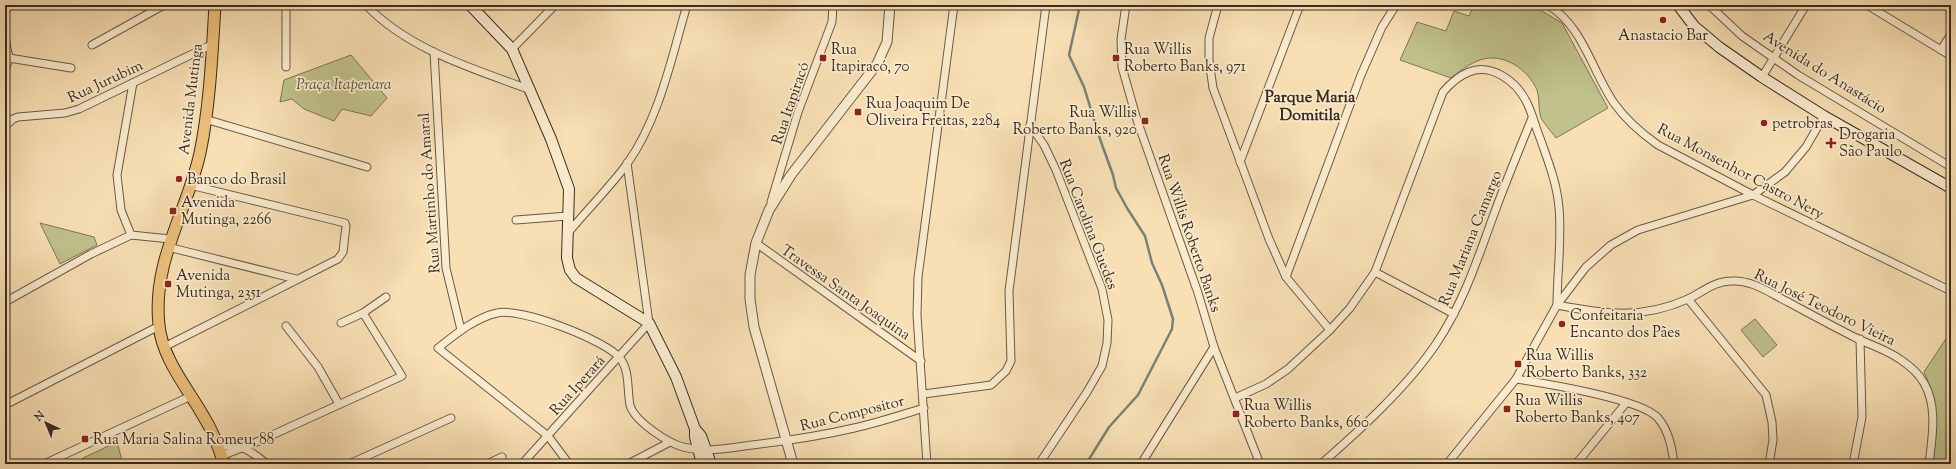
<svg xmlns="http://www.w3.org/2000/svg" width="1956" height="469" viewBox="0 0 1956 469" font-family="'Sorts Mill Goudy',serif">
<rect width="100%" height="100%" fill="#f8e0b4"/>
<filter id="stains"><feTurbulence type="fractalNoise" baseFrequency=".005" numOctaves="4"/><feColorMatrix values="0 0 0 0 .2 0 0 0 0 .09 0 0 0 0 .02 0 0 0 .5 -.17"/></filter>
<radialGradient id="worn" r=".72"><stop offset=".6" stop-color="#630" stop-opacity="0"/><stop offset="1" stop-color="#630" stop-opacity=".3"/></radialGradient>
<g fill="#c0c18b" stroke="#7d7655">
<path d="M1474 5H1532L1562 23 1608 108 1556 138C1551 131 1545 125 1541 118 1538 110 1540 99 1537 90 1528 69 1503 52 1480 60 1469 64 1460 71 1451 78L1400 60 1417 22 1446 31 1454 11 1469 16Z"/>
<polygon points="351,55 387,98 371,116 342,109 334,121 304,109 292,99 280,102 284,80"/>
<polygon points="40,223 94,237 97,245 60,264"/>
<polygon points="1755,319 1777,345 1763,357 1741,330"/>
<path d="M1951 331V464H1933C1935 429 1939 405 1924 372Z"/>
<polygon points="117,442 123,464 78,464 83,458"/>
</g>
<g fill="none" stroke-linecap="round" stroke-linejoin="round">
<polyline stroke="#778278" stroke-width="2.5" points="1080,5 1069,55 1084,87 1100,139 1113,175 1116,188 1127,208 1145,236 1152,263 1162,285 1173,319 1172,329 1138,395 1109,427 1086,464"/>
<g stroke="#6a5944" stroke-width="9">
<g id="minor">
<path d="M366 5C409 50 474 69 531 90"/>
<polyline points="1126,5 1121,39 1122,67 1137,120 1198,293 1214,347 1260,464"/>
<polyline points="1218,5 1209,38 1209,60 1213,88 1269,239 1286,277 1330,330"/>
<path d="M1548 5C1583 26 1592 71 1614 103 1626 120 1641 133 1658 145L1753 195 1951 291"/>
<polyline points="1709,5 1742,36 1798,75 1951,167"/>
<polyline points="1867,5 1951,56"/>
<polyline points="5,39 9,58 5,71"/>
<polyline points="92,45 164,5"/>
<polyline points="512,49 555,5"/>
<polyline points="1941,50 1951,34"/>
<polyline points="434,52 446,268 461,330"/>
<polyline points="9,58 71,68"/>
<polyline points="286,67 286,5"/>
<polyline points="1762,77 1806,5"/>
<polyline points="205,119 367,167"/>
<polyline points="1030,125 1044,145 1056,170 1102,289 1108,320 1107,343 1102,366 1087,392 1039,464"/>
<polyline points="5,126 13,119 18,117 65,113 79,109 213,44"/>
<polyline points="1240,162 1300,5"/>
<polyline points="771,202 798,112 832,22 833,5"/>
<polyline points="516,220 568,216"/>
<path d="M568 233C587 210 609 188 627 164 660 117 671 59 687 5"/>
<polyline points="131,235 121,210 117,175 133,83"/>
<polyline points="756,243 921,361"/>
<polyline points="168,247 296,279"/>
<polyline points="1375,272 1454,314"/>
<polyline points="1286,277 1361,75 1382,27 1396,5"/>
<polyline points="1688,299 1766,395 1772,422 1773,440 1769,464"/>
<polyline points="5,302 91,254 131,235 170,239"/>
<path d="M1557 305C1605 314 1641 320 1688 299 1703 292 1714 281 1732 281 1753 280 1770 293 1788 302 1812 315 1836 328 1860 340 1874 346 1889 351 1901 360 1910 366 1919 374 1924 383 1938 407 1932 438 1929 464"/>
<polyline points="341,323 363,313 386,297"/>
<polyline points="286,326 318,367 339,404"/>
<polyline points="164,347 338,259 343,252 346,226 345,223 190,185"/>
<path d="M1516 379C1543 383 1642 399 1658 418 1669 431 1672 448 1674 464"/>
<polyline points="924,394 991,385 1006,371 1011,361 1009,291 1046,5"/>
<path d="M1235 398 1266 384 1288 369 1330 330 1350 308 1375 272 1443 92C1450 84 1458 76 1469 72 1491 63 1516 81 1526 101 1532 112 1535 126 1540 138 1548 161 1557 183 1559 208 1562 240 1557 273 1557 305"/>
<polyline points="5,405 159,326"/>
<path d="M219 447C242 443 249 450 267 464"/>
<polyline points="221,456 259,441 402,376 363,313"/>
<polyline points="44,464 191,396"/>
<polyline points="349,464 451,418"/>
<polyline points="487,464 502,457"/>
<polyline points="522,464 649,323 627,163"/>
<path d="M569 464 548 436 438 348C456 334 475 318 497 313 520 307 605 340 620 358 630 371 627 390 630 405 634 421 668 443 683 447 707 453 729 448 752 445 786 441 820 436 854 428 877 423 901 415 924 408"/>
<polyline points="628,464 670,442"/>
<polyline points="927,464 917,315 918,277 954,5"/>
<polyline points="1141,464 1214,347"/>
<path d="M1321 464C1360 430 1407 387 1436 344 1463 304 1478 258 1494 214 1506 181 1519 150 1532 118"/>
<polyline points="1447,464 1516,379 1557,305 1586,267 1611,245 1638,230 1753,195 1785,172 1806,147 1824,116"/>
<polyline points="1576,464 1626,403"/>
<polyline points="1853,464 1862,417 1860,339"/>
</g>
</g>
<g stroke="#6a5944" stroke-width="11">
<polyline id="tertiary" points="793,464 754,327 750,299 750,275 756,243 769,210 791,175 877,64 887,42 890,5"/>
</g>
<g stroke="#3a2c1f" stroke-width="12">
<g id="secondary">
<polyline points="470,5 512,49 551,139 569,189 567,258 570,270 576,278 649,323 676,377 695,429 695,437 702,464"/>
<polyline points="1678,5 1694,26 1719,47 1762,77 1824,116 1951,188"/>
<polyline points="695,429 701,436 711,464"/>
</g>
</g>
<g stroke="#3a2c1f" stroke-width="13">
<path id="primary" d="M215 5C212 54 210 105 200 153 187 212 152 261 159 325 162 359 189 390 205 419 214 433 219 448 224 464"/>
</g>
<use href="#minor" stroke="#faebce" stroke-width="7"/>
<use href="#tertiary" stroke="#faebce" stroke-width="9"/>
<use href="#secondary" stroke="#faebce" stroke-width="10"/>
<use href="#primary" stroke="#ecc07a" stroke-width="11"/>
</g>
<g fill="#8f2418" stroke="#faebce" stroke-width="1.5">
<circle cx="1663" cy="20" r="4"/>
<rect x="819" y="54" width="8" height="8" rx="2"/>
<rect x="1112" y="54" width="8" height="8" rx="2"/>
<rect x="854" y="108" width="8" height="8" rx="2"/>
<rect x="1141" y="117" width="8" height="8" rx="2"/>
<circle cx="1764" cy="123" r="4"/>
<path d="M1829 137h4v4h4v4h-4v4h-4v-4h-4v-4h4z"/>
<circle cx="179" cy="179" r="4"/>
<rect x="169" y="207" width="8" height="8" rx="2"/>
<rect x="164" y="280" width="8" height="8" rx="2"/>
<circle cx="1562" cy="324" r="4"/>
<rect x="1514" y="360" width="8" height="8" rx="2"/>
<rect x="1503" y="405" width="8" height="8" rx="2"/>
<rect x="1232" y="410" width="8" height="8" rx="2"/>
<rect x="81" y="435" width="8" height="8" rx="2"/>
</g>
<g text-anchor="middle" stroke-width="3.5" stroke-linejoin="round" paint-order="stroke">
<g font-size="15" fill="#3a2c1f" stroke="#faebce" text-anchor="start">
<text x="1663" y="40" text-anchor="middle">Anastacio Bar</text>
<text x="831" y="54">Rua<tspan x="831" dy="17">Itapiracó, 70</tspan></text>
<text x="1124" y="54">Rua Willis<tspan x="1124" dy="17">Roberto Banks, 971</tspan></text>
<text x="866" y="108">Rua Joaquim De<tspan x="866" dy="17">Oliveira Freitas, 2284</tspan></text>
<text x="1137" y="117" text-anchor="end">Rua Willis<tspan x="1137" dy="17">Roberto Banks, 920</tspan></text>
<text x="1772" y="128">petrobras</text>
<text x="1839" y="139">Drogaria<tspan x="1839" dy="17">São Paulo</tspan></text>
<text x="187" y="184">Banco do Brasil</text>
<text x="181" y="207">Avenida<tspan x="181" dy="17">Mutinga, 2266</tspan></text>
<text x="176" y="280">Avenida<tspan x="176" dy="17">Mutinga, 2351</tspan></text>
<text x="1570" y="320">Confeitaria<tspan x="1570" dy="17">Encanto dos Pães</tspan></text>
<text x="1526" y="360">Rua Willis<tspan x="1526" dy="17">Roberto Banks, 332</tspan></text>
<text x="1515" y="405">Rua Willis<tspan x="1515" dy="17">Roberto Banks, 407</tspan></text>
<text x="1244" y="410">Rua Willis<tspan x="1244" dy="17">Roberto Banks, 660</tspan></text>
<text x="93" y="444">Rua Maria Salina Romeu, 88</text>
</g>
<g font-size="15" fill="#3a2c1f" stroke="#faebce">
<text transform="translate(1825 72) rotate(32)" y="5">Avenida do Anastácio</text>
<text transform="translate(105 81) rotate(-25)" y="5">Rua Jurubim</text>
<text transform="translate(190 99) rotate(-83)" y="5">Avenida Mutinga</text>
<text transform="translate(790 103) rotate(-71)" y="5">Rua Itapiracó</text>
<text transform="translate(1741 171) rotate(28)" y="5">Rua Monsenhor Castro Nery</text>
<text transform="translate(429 193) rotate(-94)" y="5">Rua Martinho do Amaral</text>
<text transform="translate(1089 224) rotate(69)" y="5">Rua Carolina Guedes</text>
<text transform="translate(1190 233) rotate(71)" y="5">Rua Willis Roberto Banks</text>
<text transform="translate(1470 238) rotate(-68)" y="5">Rua Mariana Camargo</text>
<text transform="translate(846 292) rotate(35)" y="5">Travessa Santa Joaquina</text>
<text transform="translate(1825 307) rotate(26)" y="5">Rua José Teodoro Vieira</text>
<text transform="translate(577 385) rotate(-48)" y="5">Rua Iperará</text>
<text transform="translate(852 413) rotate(-14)" y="5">Rua Compositor</text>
</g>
<g font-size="15" font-style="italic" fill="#5c513a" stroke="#faebce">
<text x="344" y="89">Praça Itapenara</text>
</g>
<g font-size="16" font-weight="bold" fill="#3a2c1f" stroke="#faebce">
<text x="1310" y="102">Parque Maria<tspan x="1310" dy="18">Domitila</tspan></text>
</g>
</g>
<rect width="1956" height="469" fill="none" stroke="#f8e0b4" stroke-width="20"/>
<rect x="6" y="6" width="1944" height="457" fill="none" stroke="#3a2c1f" stroke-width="2"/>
<rect x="10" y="10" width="1936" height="449" fill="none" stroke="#3a2c1f"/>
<g transform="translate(46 423) rotate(316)" stroke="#faebce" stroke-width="3" paint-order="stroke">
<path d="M0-3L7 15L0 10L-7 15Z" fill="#3a2c1f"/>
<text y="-6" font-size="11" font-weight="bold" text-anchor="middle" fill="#3a2c1f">N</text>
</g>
<rect width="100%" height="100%" filter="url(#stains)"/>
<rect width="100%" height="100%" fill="url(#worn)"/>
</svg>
